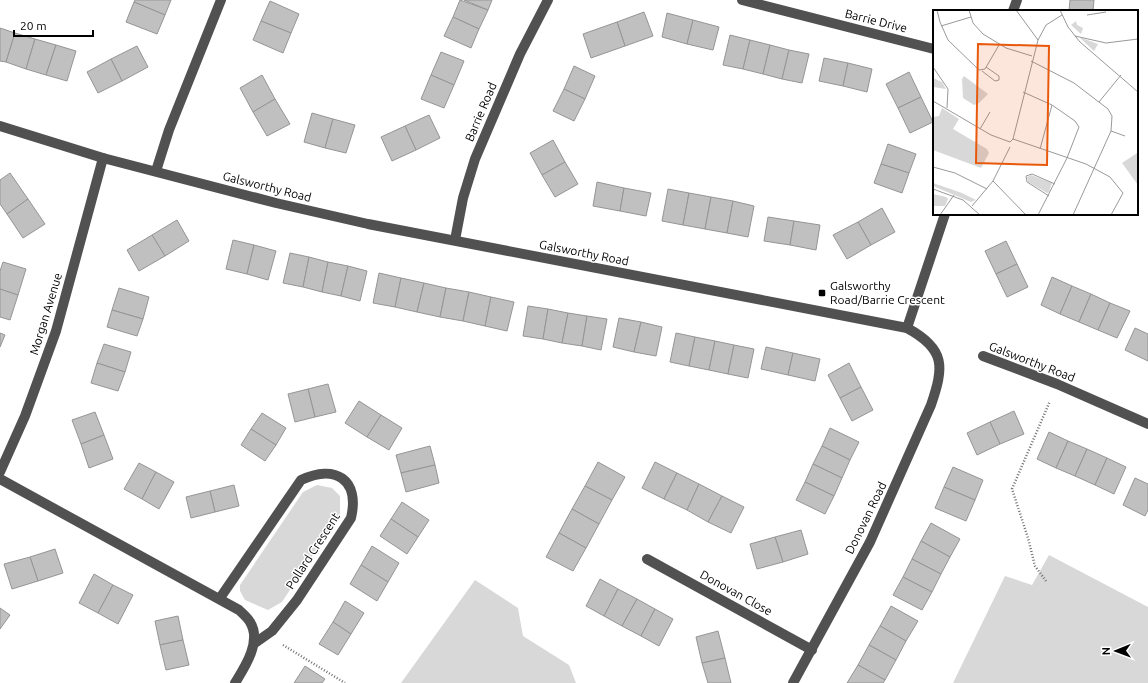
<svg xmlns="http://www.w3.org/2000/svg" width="1148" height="683" viewBox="0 0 1148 683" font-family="Ubuntu,sans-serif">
<rect width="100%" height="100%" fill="#fff"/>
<g fill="#d8d8d8">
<polygon points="317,485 332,488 340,496 340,514 282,602 268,610 245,600 240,591 240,585 303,492"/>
<polygon points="1049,555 1148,607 1148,683 953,683 1005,576 1032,585"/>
<polygon points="475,580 518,608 523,636 569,665 576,683 401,683"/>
</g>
<g fill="#c0c0c0" stroke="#959595">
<polygon points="135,0 171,0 165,15 134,2"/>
<polygon points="460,0 488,10 479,29 453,17"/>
<polygon points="464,0 492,0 488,10"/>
<polygon points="1070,0 1094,0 1093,11 1069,11"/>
<polygon points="270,1 299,14 291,33 261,21"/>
<polygon points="134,2 165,15 157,34 126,22"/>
<polygon points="644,12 653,36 625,46 617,22"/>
<polygon points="667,13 693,20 687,44 662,37"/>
<polygon points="453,17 479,29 471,48 444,36"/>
<polygon points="693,20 719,27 713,50 687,44"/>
<polygon points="261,21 291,33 283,53 253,40"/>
<polygon points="617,22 625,46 591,58 583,34"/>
<polygon points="0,28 15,33 6,62 0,61"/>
<polygon points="15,33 35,39 26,69 6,62"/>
<polygon points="730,35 750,40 743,69 723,65"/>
<polygon points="35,39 56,45 46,75 26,69"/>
<polygon points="750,40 770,45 763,74 743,69"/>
<polygon points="56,45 76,51 67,81 46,75"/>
<polygon points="770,45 789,50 782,79 763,74"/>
<polygon points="137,46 148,67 122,81 111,59"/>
<polygon points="789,50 809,54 802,83 782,79"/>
<polygon points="441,52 464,61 454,85 431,75"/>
<polygon points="824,58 848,63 843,86 819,81"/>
<polygon points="111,59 122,81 98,93 87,72"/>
<polygon points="848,63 872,69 867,92 843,86"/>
<polygon points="574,66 595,76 585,99 564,89"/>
<polygon points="909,72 921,97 898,108 886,84"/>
<polygon points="262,75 275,99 253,112 240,88"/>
<polygon points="431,75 454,85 444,108 421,99"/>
<polygon points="564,89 585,99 574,121 553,111"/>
<polygon points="921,97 933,122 910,133 898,108"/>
<polygon points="275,99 290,124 267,136 253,112"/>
<polygon points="312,113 333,119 325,148 304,142"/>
<polygon points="429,115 440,138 416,150 405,126"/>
<polygon points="333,119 355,125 346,153 325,148"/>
<polygon points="405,126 416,150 392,161 381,137"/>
<polygon points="553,140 565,162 542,175 530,153"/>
<polygon points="888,144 916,154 909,173 881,164"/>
<polygon points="565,162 578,184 555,197 542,175"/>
<polygon points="881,164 909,173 902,193 874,183"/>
<polygon points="10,173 28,199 7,214 0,204 0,180"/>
<polygon points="597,182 624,188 620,211 593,206"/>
<polygon points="624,188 651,193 646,216 620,211"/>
<polygon points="668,189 689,193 683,225 662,221"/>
<polygon points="689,193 711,197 705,229 683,225"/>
<polygon points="711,197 733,201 727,233 705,229"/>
<polygon points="28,199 45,224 23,238 7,214"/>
<polygon points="733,201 754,206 748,237 727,233"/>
<polygon points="882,208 895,232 871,245 858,222"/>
<polygon points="768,217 794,221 790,245 764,241"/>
<polygon points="177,220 189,241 165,256 152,235"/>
<polygon points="794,221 820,225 816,250 790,245"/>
<polygon points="858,222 871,245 847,259 833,235"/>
<polygon points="152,235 165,256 139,271 127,250"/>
<polygon points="233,240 254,245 247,274 226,269"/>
<polygon points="1006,241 1017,264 996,274 985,251"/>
<polygon points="254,245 276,251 268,280 247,274"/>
<polygon points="290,253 309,257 303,287 283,283"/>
<polygon points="309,257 328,262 322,292 303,287"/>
<polygon points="3,262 26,269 18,295 0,289 0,271"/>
<polygon points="328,262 348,266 341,296 322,292"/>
<polygon points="1017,264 1028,287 1007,297 996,274"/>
<polygon points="348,266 367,271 360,301 341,296"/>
<polygon points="379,273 401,278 395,307 373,303"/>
<polygon points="1052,277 1072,286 1060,314 1041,305"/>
<polygon points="401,278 424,283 417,312 395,307"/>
<polygon points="424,283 446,288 440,317 417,312"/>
<polygon points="1072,286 1091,294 1079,322 1060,314"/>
<polygon points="119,288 149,297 143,319 112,310"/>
<polygon points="446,288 469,292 463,321 440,317"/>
<polygon points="0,289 18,295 10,320 0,317"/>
<polygon points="469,292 491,297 485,326 463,321"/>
<polygon points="1091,294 1110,303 1098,330 1079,322"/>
<polygon points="491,297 514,302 507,331 485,326"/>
<polygon points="1110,303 1130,311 1117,338 1098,330"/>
<polygon points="528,306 548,309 543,339 523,336"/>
<polygon points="548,309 568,313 562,343 543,339"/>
<polygon points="112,310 143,319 137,336 107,327"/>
<polygon points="568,313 587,316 582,346 562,343"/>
<polygon points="587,316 607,319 601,350 582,346"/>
<polygon points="619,318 641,322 634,352 613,347"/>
<polygon points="641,322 662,327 656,356 634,352"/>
<polygon points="1135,328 1148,334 1148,361 1125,350"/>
<polygon points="0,333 5,335 0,347"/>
<polygon points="676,333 695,337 689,366 670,362"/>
<polygon points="695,337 715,341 709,370 689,366"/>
<polygon points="715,341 734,345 728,374 709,370"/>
<polygon points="104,344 131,352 125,372 97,363"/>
<polygon points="734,345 754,349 748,378 728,374"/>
<polygon points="766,347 793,353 788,375 761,369"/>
<polygon points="793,353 820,359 815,381 788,375"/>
<polygon points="97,363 125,372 118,391 91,383"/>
<polygon points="849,363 861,387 840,398 828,375"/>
<polygon points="328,384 336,412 315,417 308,389"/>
<polygon points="861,387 873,410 852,421 840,398"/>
<polygon points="308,389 315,417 295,422 288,394"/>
<polygon points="359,401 381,415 367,437 345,423"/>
<polygon points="1014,411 1024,434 1000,444 990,422"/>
<polygon points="95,412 104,435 81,444 72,420"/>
<polygon points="262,413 286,428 276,445 251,429"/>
<polygon points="381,415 402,428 389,450 367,437"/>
<polygon points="990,422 1000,444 977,455 967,433"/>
<polygon points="830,428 859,442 850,460 822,446"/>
<polygon points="251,429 276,445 265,461 241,445"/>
<polygon points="1049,432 1068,441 1056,468 1037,459"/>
<polygon points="104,435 113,459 89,468 81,444"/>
<polygon points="1068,441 1087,449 1075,476 1056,468"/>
<polygon points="430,446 435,465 401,473 396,455"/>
<polygon points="822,446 850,460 842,478 813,464"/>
<polygon points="1087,449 1107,458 1095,485 1075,476"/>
<polygon points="1107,458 1126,467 1114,494 1095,485"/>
<polygon points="598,462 625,477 612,500 585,486"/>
<polygon points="655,462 677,473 664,499 642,488"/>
<polygon points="139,463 156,472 142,499 124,489"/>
<polygon points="813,464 842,478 834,496 805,482"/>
<polygon points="435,465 439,483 406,492 401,473"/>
<polygon points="953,467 983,480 975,500 944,487"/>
<polygon points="156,472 174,482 159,509 142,499"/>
<polygon points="677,473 699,484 687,510 664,499"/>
<polygon points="1135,478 1148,484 1148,510 1145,516 1123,505"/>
<polygon points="805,482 834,496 825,514 796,500"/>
<polygon points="699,484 722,496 708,522 687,510"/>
<polygon points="234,485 239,506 215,512 210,491"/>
<polygon points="585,486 612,500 599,524 572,509"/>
<polygon points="944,487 975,500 966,521 935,508"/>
<polygon points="210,491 215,512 191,518 186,497"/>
<polygon points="722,496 744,507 731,533 708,522"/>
<polygon points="402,502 429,520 418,537 391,519"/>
<polygon points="572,509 599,524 586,548 559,533"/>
<polygon points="391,519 418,537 407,554 380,536"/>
<polygon points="931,523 960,539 950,557 921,541"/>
<polygon points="801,530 808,554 783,562 775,537"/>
<polygon points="559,533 586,548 573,571 546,557"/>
<polygon points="775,537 783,562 757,569 750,544"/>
<polygon points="921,541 950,557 941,574 912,559"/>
<polygon points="372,546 399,563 388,582 361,565"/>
<polygon points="55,549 63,573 38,581 30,557"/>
<polygon points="30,557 38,581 12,589 4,564"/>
<polygon points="912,559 941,574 932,592 903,577"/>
<polygon points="361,565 388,582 377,601 350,584"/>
<polygon points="94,574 113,585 98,613 79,603"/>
<polygon points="903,577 932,592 922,610 893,595"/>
<polygon points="600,579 618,589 604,616 586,606"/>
<polygon points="113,585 133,595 118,624 98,613"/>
<polygon points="618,589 637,599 622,626 604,616"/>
<polygon points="637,599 655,609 641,636 622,626"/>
<polygon points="345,601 364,613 351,634 333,622"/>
<polygon points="891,606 918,621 906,641 880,626"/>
<polygon points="0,608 10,615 0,629"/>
<polygon points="655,609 673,619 659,646 641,636"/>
<polygon points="178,616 183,640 160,645 155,621"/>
<polygon points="333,622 351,634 338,655 319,644"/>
<polygon points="880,626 906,641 896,660 869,645"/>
<polygon points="718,631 725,658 702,663 696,637"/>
<polygon points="183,640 189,665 166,670 160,645"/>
<polygon points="869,645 896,660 885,680 858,665"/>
<polygon points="725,658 731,683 708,683 702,663"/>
<polygon points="858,665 885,680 883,683 847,683"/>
<polygon points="305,666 325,679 322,683 294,683"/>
</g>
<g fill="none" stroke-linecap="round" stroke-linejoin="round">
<g stroke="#737373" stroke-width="2.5" stroke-dasharray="1 2" stroke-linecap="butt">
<polyline points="1046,581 1035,566 1028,538 1012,489 1050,401"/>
<polyline points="283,645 345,683"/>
</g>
<g stroke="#515151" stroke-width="10">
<polyline points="742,0 934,49"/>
<polyline points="1013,11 1017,0"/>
<path d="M0 126 103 158 276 203 368 224 907 328C946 349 944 367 931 405L870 542 793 683"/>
<polyline points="156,171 169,130 221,0"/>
<polyline points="455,240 463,198 475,159 520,54 548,0"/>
<polyline points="907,328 945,214"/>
<polyline points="983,356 1057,384 1148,424"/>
<polyline points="0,472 25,416 56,331 103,158"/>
<path d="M0 479 239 610C243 614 247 617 250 622 262 641 245 667 235 683"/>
<polyline points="647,559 812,650"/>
<path d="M220 598 301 480C335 464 360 479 351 518L297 600 272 631 255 643"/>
</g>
</g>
<rect fill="#000" stroke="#fff" stroke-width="1.5" x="818" y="289" width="8" height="8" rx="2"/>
<g text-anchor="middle" stroke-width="3" stroke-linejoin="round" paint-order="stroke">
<g font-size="12" fill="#000" stroke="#fff">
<text transform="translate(876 21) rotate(14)" y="4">Barrie Drive</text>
<text transform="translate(481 112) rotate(-67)" y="4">Barrie Road</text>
<text transform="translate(267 187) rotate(14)" y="4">Galsworthy Road</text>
<text transform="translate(584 253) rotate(11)" y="4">Galsworthy Road</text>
<text transform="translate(46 314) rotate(-73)" y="4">Morgan Avenue</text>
<text transform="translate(1032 362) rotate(21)" y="4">Galsworthy Road</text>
<text transform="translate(866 518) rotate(-64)" y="4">Donovan Road</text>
<text transform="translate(313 551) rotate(-57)" y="4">Pollard Crescent</text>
<text transform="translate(736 593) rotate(29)" y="4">Donovan Close</text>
</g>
<g font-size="12" fill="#000" stroke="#fff" text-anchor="start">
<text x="830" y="290">Galsworthy<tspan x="830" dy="14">Road/Barrie Crescent</tspan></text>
</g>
</g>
<g transform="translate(933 10)">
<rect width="205" height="205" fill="#fff"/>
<path d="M143 11 144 15 150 18 148 24 138 15ZM147 28H149L165 34 161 41ZM31 66 55 84 46 93 41 95 30 88 29 69ZM0 68 9 72 13 79 0 77ZM9 98 26 109 20 119 54 139 56 143 48 158 0 140V107L6 106ZM204 143 205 144V175L189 153ZM98 165 119 173 116 182 114 183 95 172 94 167ZM0 173 29 183 43 190 38 192 0 176ZM0 184 13 187 15 189 12 196H0Z" fill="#d8d8d8"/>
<path fill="none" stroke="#999" stroke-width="1" d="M4 0 7 12 15 30 46 60 52 59 66 35M36 0 40 13 50 24 73 38 99 46M83 0 105 30M127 0 135 17 147 32 205 82M154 5 173 2M8 16 38 7M142 26 173 33 205 29M98 51 141 73 175 99 179 106 178 121 140 205M0 57 15 79 14 98M49 61 62 71 66 70V66L53 57M90 82 119 95 142 111 146 117 134 148 105 205M0 91 58 125 77 132 80 129 105 30 113 15 129 5M166 92 188 65M47 119 57 102M178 121 192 126M80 129 153 154 177 167 190 183 178 205M107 139 119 95M0 157 22 163 54 179M60 171 93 205M0 179 30 190 47 205M116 186 94 172 93 166 99 164 122 174M39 196 60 171 77 137M7 205 21 185"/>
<path fill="#e8590c" fill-opacity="0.15" stroke="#e8590c" stroke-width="2" d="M45 34 116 36 114 155 43 153Z"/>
<rect width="205" height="205" fill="none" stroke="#000" stroke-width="2"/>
</g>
<g transform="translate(1116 651) rotate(269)" stroke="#ffffff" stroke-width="3" paint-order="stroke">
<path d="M0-3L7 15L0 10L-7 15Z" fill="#000000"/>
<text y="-6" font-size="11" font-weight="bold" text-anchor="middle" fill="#000000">N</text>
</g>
<path d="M14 30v6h79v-6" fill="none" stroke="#000000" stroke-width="2"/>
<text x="20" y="30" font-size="12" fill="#000000" stroke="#ffffff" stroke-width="3" paint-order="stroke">20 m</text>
</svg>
